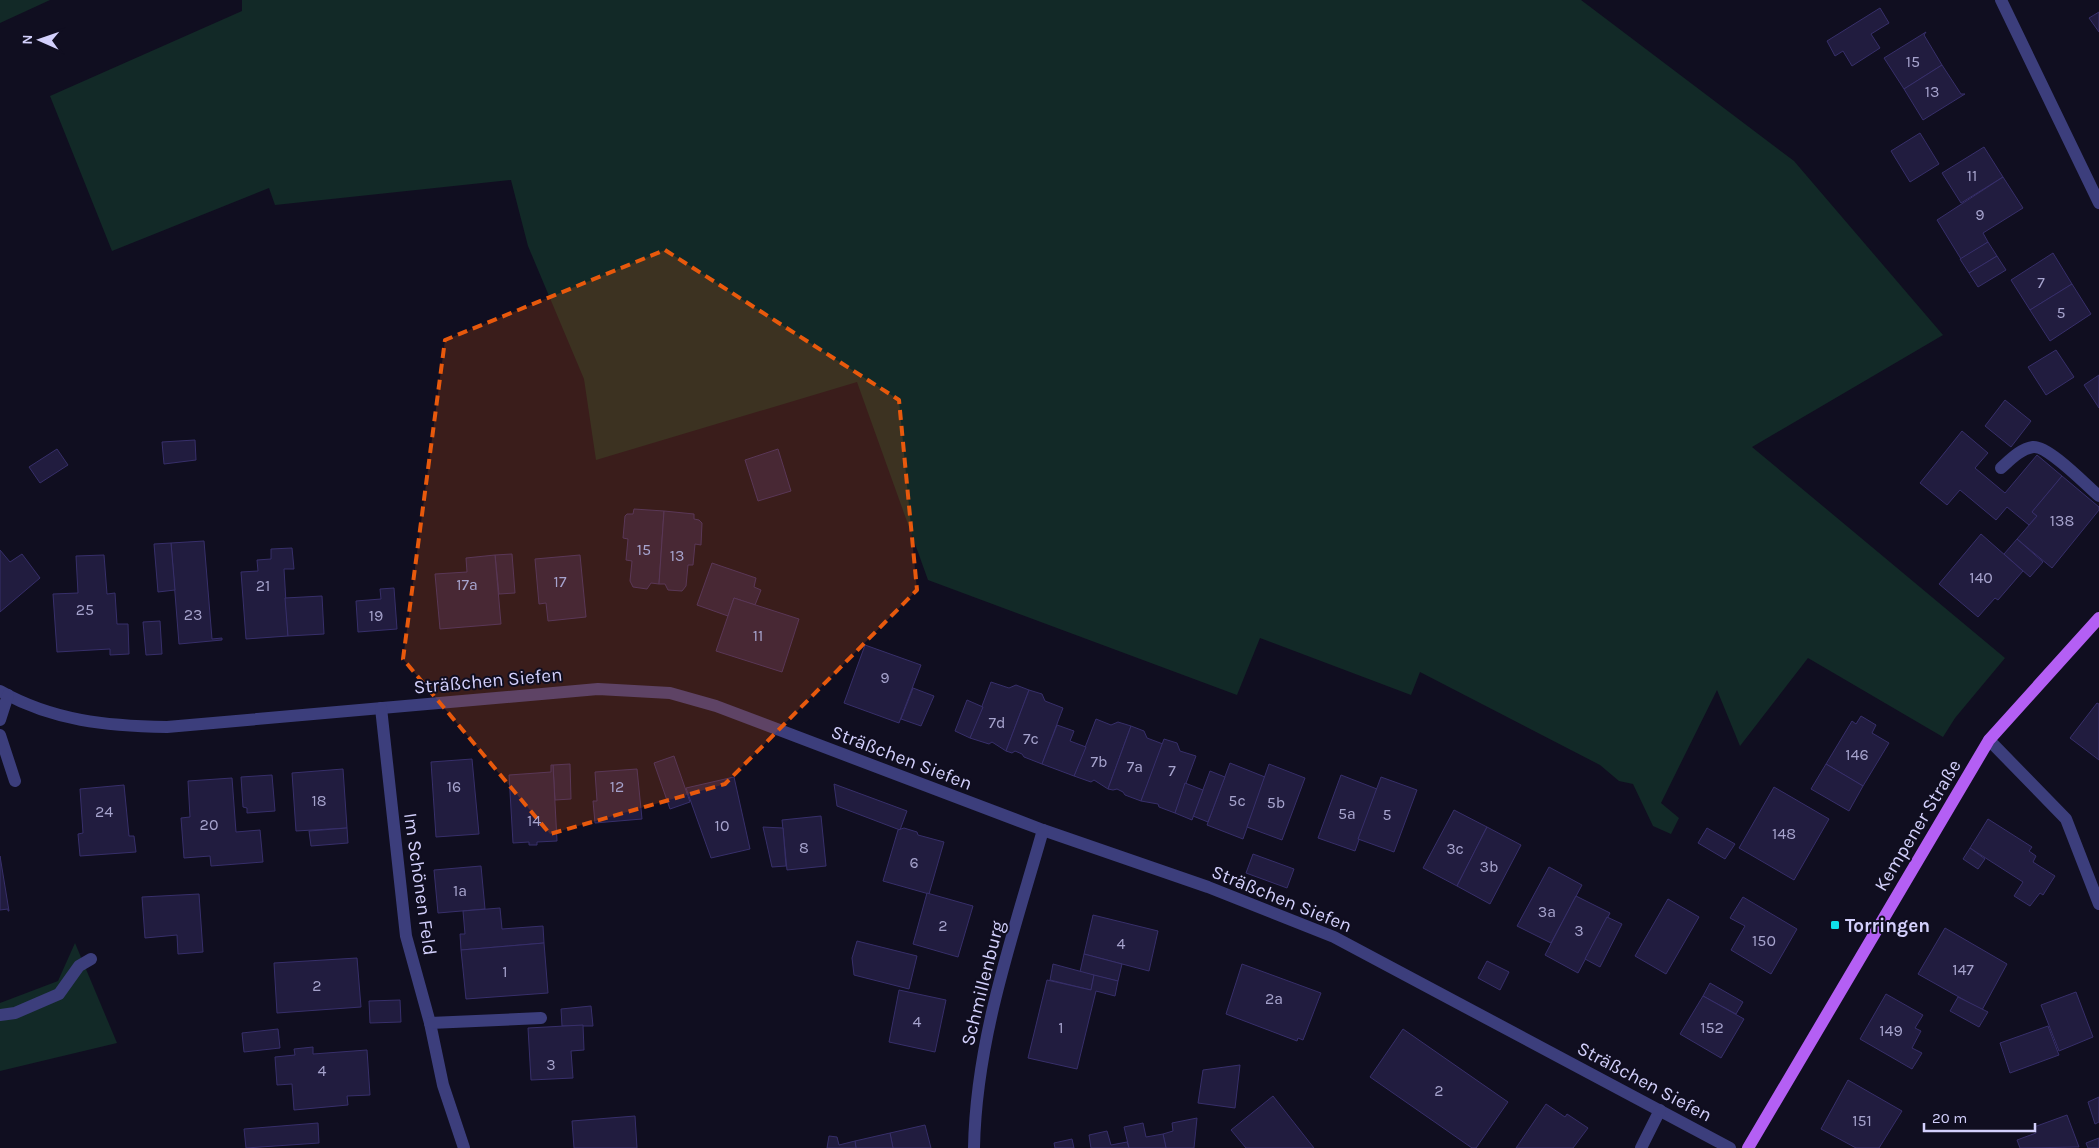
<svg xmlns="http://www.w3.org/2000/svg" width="2099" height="1148" viewBox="0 0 2099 1148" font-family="Karla,sans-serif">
<rect width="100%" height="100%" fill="#100e20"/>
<g fill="#122927">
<polygon points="0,0 50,0 0,23"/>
<polygon points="242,0 1581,0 1794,161 1943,335 1752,447 2005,658 1955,718 1943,737 1808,658 1740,746 1717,690 1661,803 1679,818 1671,834 1653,826 1633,784 1619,781 1600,765 1420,672 1411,695 1260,638 1237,695 928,580 857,382 596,460 584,379 528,246 511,180 275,205 269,188 112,251 50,96 242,11"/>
<polygon points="75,943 117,1043 0,1071 0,1003 58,981"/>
</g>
<g fill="#211c3f" stroke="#372f6a">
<polygon points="1880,8 1889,23 1871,34 1880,48 1852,66 1843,51 1835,56 1827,41"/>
<polygon points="2099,12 2099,32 2089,18"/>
<polygon points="1926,32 1924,35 1942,65 1904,89 1884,58"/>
<polygon points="1942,65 1961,94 1965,94 1923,120 1904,89"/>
<polygon points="1920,133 1939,164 1910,182 1891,151"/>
<polygon points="1984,147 2003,177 1961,203 1942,173"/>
<polygon points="2003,177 2023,208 1983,233 1988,242 1961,259 1937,220"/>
<polygon points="1988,242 1997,256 1969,273 1960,259"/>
<polygon points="2053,253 2072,284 2030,310 2011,280"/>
<polygon points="1997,256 2006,270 1978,287 1969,273"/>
<polygon points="2072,284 2091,314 2050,341 2030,310"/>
<polygon points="2056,350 2074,377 2046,395 2028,367"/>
<polygon points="2099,375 2099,408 2084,385"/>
<polygon points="2005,400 2031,421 2011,447 1985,426"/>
<polygon points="1962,431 1988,453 1975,468 2005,493 2037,455 2062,476 2032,512 2037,516 2029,525 2007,507 1996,520 1960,490 1947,505 1920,483"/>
<polygon points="195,440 196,460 164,464 162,442"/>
<polygon points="57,449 68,465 40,483 29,467"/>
<polygon points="778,449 791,491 758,501 745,460"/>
<polygon points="2062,476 2099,507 2099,510 2052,568 2017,539 2037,516 2032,512"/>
<polygon points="634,509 664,511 659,584 651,583 647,589 633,587 630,581 632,561 626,560 628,539 623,538 625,516 627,514 633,514"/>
<polygon points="664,511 694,514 694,519 699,520 702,523 701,545 695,544 693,565 688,565 686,586 682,591 668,590 665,584 659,584"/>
<polygon points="1981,534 2023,571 1998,600 1995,598 1978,617 1939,584"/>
<polygon points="2017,539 2043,562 2030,577 2004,554"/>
<polygon points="204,541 212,639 222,638 222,640 179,644 171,543"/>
<polygon points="171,543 175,590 158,592 154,544"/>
<polygon points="292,548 294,569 284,569 288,636 246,639 241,572 258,571 257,560 271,559 271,549"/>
<polygon points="0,550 10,562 22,554 40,578 0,612"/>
<polygon points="512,554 515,593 499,594 495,555"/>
<polygon points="104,555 107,594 115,593 117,624 128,624 129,654 110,655 110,649 57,652 53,594 78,593 76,556"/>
<polygon points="495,555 501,624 440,629 435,574 467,572 466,558"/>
<polygon points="580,555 586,617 548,621 546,603 539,604 535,559"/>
<polygon points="712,563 756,578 754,587 761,590 755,605 734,598 728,616 697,605"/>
<polygon points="394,588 397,629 358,632 356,601 381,599 380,589"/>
<polygon points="322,596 324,634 288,636 285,598"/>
<polygon points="734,598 799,619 782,672 716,651"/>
<polygon points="160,621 162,654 146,655 143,622"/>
<polygon points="865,645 921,665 899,723 844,703"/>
<polygon points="991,682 1009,688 1016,685 1029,690 1006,751 992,742 989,744 970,738"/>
<polygon points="913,688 934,696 921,726 901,719"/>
<polygon points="1029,690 1042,694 1045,701 1063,708 1042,764 1024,757 1022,754 1015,751 1012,753 1006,751"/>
<polygon points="967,700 983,707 970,738 955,731"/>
<polygon points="2097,703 2099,704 2099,760 2070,738"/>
<polygon points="1861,716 1876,725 1872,733 1889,743 1863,786 1826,764 1852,721 1856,724"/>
<polygon points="1096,719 1111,725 1118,722 1131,726 1108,789 1094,780 1091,782 1074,776"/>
<polygon points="1057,725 1074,731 1070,741 1086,747 1074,776 1042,764"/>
<polygon points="1131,726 1144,731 1147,738 1163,744 1141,801 1125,795 1123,792 1117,789 1113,790 1108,789"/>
<polygon points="1164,739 1177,743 1180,751 1196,756 1175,813 1159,807 1158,804 1141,801"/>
<polygon points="674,756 690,802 670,809 654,763"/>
<polygon points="472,759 479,834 436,837 431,762"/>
<polygon points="1230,763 1265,777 1243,839 1207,825"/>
<polygon points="570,764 571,799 555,800 553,765"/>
<polygon points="1269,764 1305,778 1282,840 1247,827"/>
<polygon points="1826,764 1863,786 1849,811 1811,789"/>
<polygon points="551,765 553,765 557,841 537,842 537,845 529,845 529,842 513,843 509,775 551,772"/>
<polygon points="343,769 347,828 296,831 292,773"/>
<polygon points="637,769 642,819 595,823 593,801 597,801 595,772"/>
<polygon points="1210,771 1225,777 1208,822 1193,816"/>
<polygon points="272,775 275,811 247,813 247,808 243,807 241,777"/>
<polygon points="1341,775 1377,789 1355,851 1318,838"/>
<polygon points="734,777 750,849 711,858 686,788"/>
<polygon points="1381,777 1417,790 1394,852 1358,839"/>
<polygon points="232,778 236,832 260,830 263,862 211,866 210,856 184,858 181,818 190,817 188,781"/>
<polygon points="1185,783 1203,790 1192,820 1175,813"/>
<polygon points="834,784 907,811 900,830 837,806"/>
<polygon points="124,785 129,836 134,836 136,852 80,856 78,834 83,833 80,789"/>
<polygon points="1774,787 1829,819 1794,880 1739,848"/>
<polygon points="1454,810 1487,827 1457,886 1423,868"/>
<polygon points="821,816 826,866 787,870 782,820"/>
<polygon points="1988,819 2032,847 2029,851 2036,856 2033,862 2055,876 2043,895 2040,893 2030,906 2014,896 2023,882 1970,848"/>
<polygon points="763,827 783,828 786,866 772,867"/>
<polygon points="1487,827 1521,845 1490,904 1457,886"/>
<polygon points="347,828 348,843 311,846 309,831"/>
<polygon points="904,828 917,832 918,835 944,842 929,894 883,881 898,830"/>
<polygon points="1707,828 1735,844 1725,859 1698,843"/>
<polygon points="1970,848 1985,859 1978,869 1963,859"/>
<polygon points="1253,854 1294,869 1287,888 1246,873"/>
<polygon points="0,856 9,911 8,911 8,909 0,910"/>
<polygon points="481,866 485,909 438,913 434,870"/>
<polygon points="1549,867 1582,885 1551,943 1517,926"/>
<polygon points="927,893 973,906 958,957 913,944"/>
<polygon points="199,894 203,952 178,954 177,935 145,938 142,897"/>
<polygon points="1576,896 1610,913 1578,973 1545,955"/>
<polygon points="1743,897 1797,929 1771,974 1731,950 1745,926 1730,918"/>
<polygon points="1668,899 1699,917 1666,974 1635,956"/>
<polygon points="500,908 502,929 543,926 544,943 461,950 460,934 465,934 463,911"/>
<polygon points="1093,915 1158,931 1149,971 1084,954"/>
<polygon points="1607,917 1622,924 1600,967 1585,959"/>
<polygon points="1945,928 2007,964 1982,1010 1918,974"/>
<polygon points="857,941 917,956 909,989 854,975 852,958"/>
<polygon points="544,943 548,993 466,999 461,950"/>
<polygon points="1084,954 1122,964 1118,981 1080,972"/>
<polygon points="357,958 361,1007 277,1013 274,963"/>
<polygon points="1487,961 1509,972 1500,990 1478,978"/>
<polygon points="1053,964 1094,975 1091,990 1050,980"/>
<polygon points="1242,964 1321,993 1303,1040 1298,1038 1297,1041 1226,1014"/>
<polygon points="1094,975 1118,981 1115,996 1096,991 1077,1069 1028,1058 1047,980 1091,990"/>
<polygon points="1710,983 1743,1002 1736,1014 1703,996"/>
<polygon points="899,990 946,1000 935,1052 889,1042"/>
<polygon points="2076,992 2093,1037 2059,1051 2041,1005"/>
<polygon points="1886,994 1923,1015 1915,1028 1921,1031 1912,1048 1922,1053 1912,1069 1860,1039"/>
<polygon points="1703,996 1744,1019 1721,1058 1680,1034"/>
<polygon points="1958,997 1988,1012 1979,1027 1950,1011"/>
<polygon points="400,1000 401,1022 370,1023 369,1001"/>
<polygon points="591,1006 593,1026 562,1026 561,1009"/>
<polygon points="583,1025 584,1050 571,1051 573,1078 531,1080 528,1028"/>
<polygon points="2048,1026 2059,1055 2010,1073 2000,1043"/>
<polygon points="278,1029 280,1048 244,1052 242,1033"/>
<polygon points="1403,1029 1508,1102 1476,1148 1472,1148 1370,1077"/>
<polygon points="313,1047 313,1054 367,1050 370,1095 347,1096 348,1105 294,1110 292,1084 277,1085 275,1057 295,1055 294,1049"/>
<polygon points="1240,1065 1235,1108 1198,1103 1203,1070"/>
<polygon points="1848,1080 1902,1111 1879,1148 1856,1148 1821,1129"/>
<polygon points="1273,1096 1314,1148 1246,1148 1231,1130"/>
<polygon points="2099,1097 2099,1122 2095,1124 2088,1102"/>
<polygon points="1546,1104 1565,1117 1567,1114 1588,1128 1573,1148 1516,1148"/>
<polygon points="2067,1115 2079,1147 2020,1148 2017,1140 2036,1133 2034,1127"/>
<polygon points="635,1116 637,1148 574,1148 572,1121"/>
<polygon points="1197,1118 1194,1148 1166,1148 1163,1134 1173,1131 1172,1123"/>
<polygon points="318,1123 319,1143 246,1148 244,1129"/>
<polygon points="1143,1123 1146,1137 1163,1134 1166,1148 1129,1148 1124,1127"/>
<polygon points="925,1125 931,1148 893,1148 890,1133"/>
<polygon points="1107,1131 1111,1145 1127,1142 1129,1148 1091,1148 1089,1135"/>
<polygon points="890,1133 893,1148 856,1148 855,1141"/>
<polygon points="829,1136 837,1137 839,1145 855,1141 856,1148 827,1148"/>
<polygon points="2099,1138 2099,1148 2088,1148 2086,1143"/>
<polygon points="1072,1139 1074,1148 1055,1148 1054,1143"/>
</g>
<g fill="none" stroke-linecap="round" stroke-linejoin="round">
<g stroke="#3c3e7c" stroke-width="12">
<polyline points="2001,0 2099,203"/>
<path d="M2001 468C2010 460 2020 449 2033 447 2048 445 2087 486 2099 496"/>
<path d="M0 691C53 721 107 726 167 727L598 689 670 693 716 706 1043 830 1208 887 1334 937 1730 1148"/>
<polyline points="381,708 406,936 430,1023 443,1085 464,1148"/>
<polyline points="0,720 8,695"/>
<polyline points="0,735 15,781"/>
<polyline points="1989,740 2066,819 2099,904"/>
<polyline points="0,1015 15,1013 59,994 79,966 91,959"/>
<polyline points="430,1023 541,1018"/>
<path d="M974 1148C976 1039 1013 935 1043 830"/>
<polyline points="1641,1148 1660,1110"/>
</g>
<polyline stroke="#b45ff4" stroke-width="12" points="1748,1148 1989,740 2099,618"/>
</g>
<path fill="#e8590c" fill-opacity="0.2" stroke="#e8590c" stroke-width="4" stroke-dasharray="10 6" stroke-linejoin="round" d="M665 250 899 400 917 590 725 784 550 834 403 659 445 340Z"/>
<rect fill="#0fdfe9" stroke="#100e20" stroke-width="2" x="1830" y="920" width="10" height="10" rx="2.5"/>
<g text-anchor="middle" stroke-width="4" stroke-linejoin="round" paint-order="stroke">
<g font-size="16" fill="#a6a3cd">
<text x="1913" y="67">15</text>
<text x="1932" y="97">13</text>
<text x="1972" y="181">11</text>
<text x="1980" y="220">9</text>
<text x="2041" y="288">7</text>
<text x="2061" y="318">5</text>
<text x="2062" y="526">138</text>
<text x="644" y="555">15</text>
<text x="677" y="561">13</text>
<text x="1981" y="583">140</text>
<text x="560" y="587">17</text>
<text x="467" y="590">17a</text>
<text x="263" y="591">21</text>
<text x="85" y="615">25</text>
<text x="193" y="620">23</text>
<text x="376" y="621">19</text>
<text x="758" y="641">11</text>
<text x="885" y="683">9</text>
<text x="997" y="728">7d</text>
<text x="1031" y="744">7c</text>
<text x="1857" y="760">146</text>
<text x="1099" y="767">7b</text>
<text x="1135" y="772">7a</text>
<text x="1172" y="776">7</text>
<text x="454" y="792">16</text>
<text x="617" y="792">12</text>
<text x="319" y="806">18</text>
<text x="1237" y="806">5c</text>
<text x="1276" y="808">5b</text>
<text x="104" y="817">24</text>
<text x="1347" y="819">5a</text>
<text x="1387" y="820">5</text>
<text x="534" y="826">14</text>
<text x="209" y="830">20</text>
<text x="722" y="831">10</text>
<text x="1784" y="839">148</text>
<text x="804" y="853">8</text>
<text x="1455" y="854">3c</text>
<text x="914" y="868">6</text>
<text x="1489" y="872">3b</text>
<text x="460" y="896">1a</text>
<text x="1547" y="917">3a</text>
<text x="943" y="931">2</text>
<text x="1579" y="936">3</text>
<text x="1764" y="946">150</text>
<text x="1121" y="949">4</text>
<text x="1963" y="975">147</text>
<text x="505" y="977">1</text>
<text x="317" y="991">2</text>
<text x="1274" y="1004">2a</text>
<text x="917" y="1027">4</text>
<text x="1061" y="1033">1</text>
<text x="1712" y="1033">152</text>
<text x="1891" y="1036">149</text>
<text x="551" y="1070">3</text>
<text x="322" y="1076">4</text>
<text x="1439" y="1096">2</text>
<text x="1862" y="1126">151</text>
</g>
<g font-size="19" fill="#d3d0fc" stroke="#100e20">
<text transform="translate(488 680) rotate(-5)" y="7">Sträßchen Siefen</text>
<text transform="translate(902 757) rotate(21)" y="7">Sträßchen Siefen</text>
<text transform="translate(1917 825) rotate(-59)" y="7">Kempener Straße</text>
<text transform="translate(421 884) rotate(82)" y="7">Im Schönen Feld</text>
<text transform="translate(1282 898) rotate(22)" y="7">Sträßchen Siefen</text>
<text transform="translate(982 983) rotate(-76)" y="7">Schmillenburg</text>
<text transform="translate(1645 1081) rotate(28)" y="7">Sträßchen Siefen</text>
</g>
<g font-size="19" font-weight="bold" fill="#d3d0fc" stroke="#100e20" text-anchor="start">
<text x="1845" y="932">Torringen</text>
</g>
</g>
<g transform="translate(40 40) rotate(272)" stroke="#100e20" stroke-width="4" paint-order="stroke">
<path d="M0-4L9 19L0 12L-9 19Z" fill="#d3d0fc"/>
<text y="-8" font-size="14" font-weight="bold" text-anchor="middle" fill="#d3d0fc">N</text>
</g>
<path d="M1924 1123v8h111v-8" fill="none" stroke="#d3d0fc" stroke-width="2.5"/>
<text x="1932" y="1123" font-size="15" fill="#d3d0fc" stroke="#100e20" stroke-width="4" paint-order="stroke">20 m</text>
</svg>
